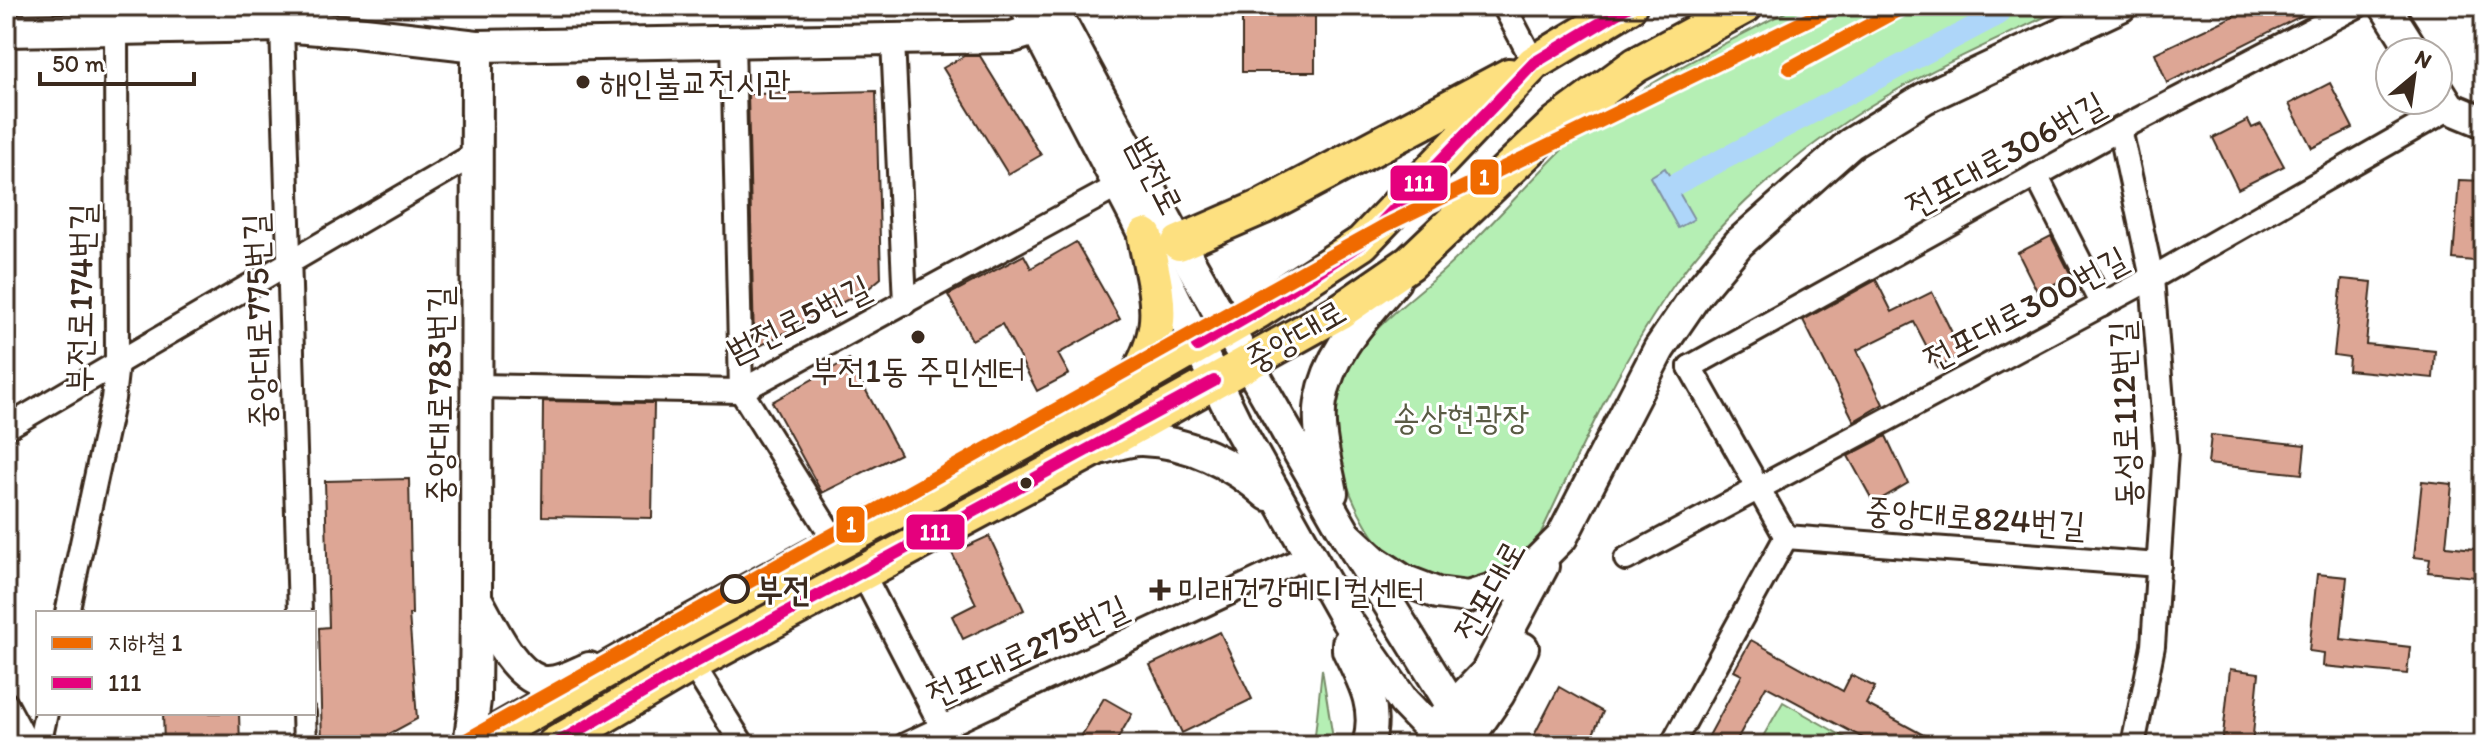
<svg xmlns="http://www.w3.org/2000/svg" width="2490" height="751" viewBox="0 0 2490 751" font-family="Itim,'Poor Story',sans-serif">
<rect width="100%" height="100%" fill="#fff"/>
<filter id="ink" filterUnits="userSpaceOnUse"><feTurbulence type="fractalNoise" baseFrequency=".0125" numOctaves="2"/><feDisplacementMap in="SourceGraphic" scale="16" xChannelSelector="R" yChannelSelector="G"/><feConvolveMatrix kernelMatrix="1 2 1 2 8 2 1 2 1" color-interpolation-filters="sRGB"/></filter>
<g filter="url(#ink)">
<g fill="#b5efb4" stroke="#788c69" stroke-width="2">
<path d="M1797 6H2067C1995 42 1918 73 1851 118 1787 161 1723 216 1678 279 1618 363 1576 459 1532 552 1515 572 1490 584 1463 583 1451 582 1432 585 1421 580 1364 552 1320 449 1340 387 1357 336 1404 306 1443 271 1492 227 1534 174 1583 130 1594 121 1607 114 1618 106 1674 67 1737 38 1797 6Z"/>
<polygon points="1322,669 1334,745 1314,745"/>
<polygon points="1783,702 1858,745 1758,745"/>
</g>
<polygon fill="#aed6f9" stroke="#8091a1" stroke-width="2" points="1665,168 1694,219 1678,228 1650,177"/>
<g fill="none" stroke-linecap="round" stroke-linejoin="round">
<polyline stroke="#aed6f9" stroke-width="22" points="1674,185 1999,14"/>
</g>
<g fill="#dda695" stroke="#3b2a1e" stroke-width="2">
<rect x="1242" y="6" width="73" height="66"/>
<polygon points="2255,6 2321,6 2167,83 2155,53"/>
<polygon points="964,56 980,56 1041,155 1008,174 943,68"/>
<polygon points="2330,83 2353,128 2312,148 2289,104"/>
<polygon points="876,91 881,278 868,289 760,346 754,343 748,94"/>
<polygon points="2248,120 2252,128 2261,124 2284,166 2238,189 2213,138"/>
<polygon points="2459,180 2484,181 2484,262 2453,259"/>
<polygon points="2051,236 2071,275 2038,293 2018,253"/>
<polygon points="1076,242 1120,319 1058,354 1069,374 1037,391 1002,324 972,340 948,295 1024,255 1031,268"/>
<polygon points="2342,279 2372,282 2366,344 2435,351 2433,378 2348,370 2349,357 2334,355"/>
<polygon points="1876,280 1892,312 1932,292 1962,353 1938,368 1914,322 1857,350 1883,404 1854,421 1803,320"/>
<polygon points="849,359 900,454 822,493 772,402"/>
<polygon points="543,401 654,403 652,518 542,516"/>
<polygon points="2211,435 2305,445 2302,474 2208,464"/>
<polygon points="1886,436 1908,483 1874,503 1848,456"/>
<polygon points="409,479 412,614 409,614 417,719 369,745 322,745 319,628 329,627 325,481"/>
<polygon points="2422,481 2452,484 2446,546 2484,550 2484,578 2428,572 2430,559 2414,557"/>
<polygon points="989,536 1024,610 963,639 952,616 976,604 952,553"/>
<polygon points="2317,574 2347,577 2341,639 2410,647 2407,674 2323,666 2324,653 2309,651"/>
<polygon points="1220,632 1252,699 1182,733 1150,665"/>
<polygon points="1751,640 1843,691 1851,675 1875,687 1866,704 1942,745 1876,745 1766,686 1734,745 1704,745 1742,675 1734,671"/>
<polygon points="2230,669 2259,673 2252,745 2222,745"/>
<polygon points="1559,687 1603,712 1588,745 1529,745"/>
<polygon points="1104,698 1132,714 1114,745 1076,745"/>
<polygon points="163,713 239,713 240,745 164,745"/>
</g>
<g fill="none" stroke-linecap="round" stroke-linejoin="round">
<g stroke="#3b2a1e" stroke-width="28">
<g id="street">
<polyline points="1504,6 1534,63"/>
<polyline points="282,26 300,613"/>
<polyline points="893,40 905,303"/>
<polyline points="733,42 741,391"/>
<polyline points="2120,129 2152,278 2166,451 2153,646 2133,745"/>
<polyline points="2036,175 2102,305"/>
<polyline points="1690,367 2120,129 2357,6"/>
<polyline points="1690,367 1786,537 2159,565"/>
<polyline points="477,386 741,391 1118,186"/>
<polyline points="741,391 837,544"/>
<polyline points="6,428 477,153"/>
<polyline points="1626,559 2152,278 2450,108"/>
<polyline points="862,572 942,727"/>
<polyline points="67,613 113,399 117,363 116,29"/>
<polyline points="692,664 743,745"/>
<polyline points="6,704 28,745"/>
<polyline points="304,713 305,745"/>
<polyline points="39,745 46,713"/>
<polyline points="905,745 1308,556"/>
<polyline points="1672,745 1786,537"/>
</g>
</g>
<g stroke="#3b2a1e" stroke-width="36">
<g id="secondary">
<polyline points="1025,6 1133,213 1236,423 1347,621 1404,702 1432,731 1464,745"/>
<polyline points="1052,6 1179,243 1346,535 1452,706 1464,745"/>
<polyline points="2385,6 2414,52"/>
<polyline points="6,31 282,26 356,32 477,46 1012,37 1060,22"/>
<polyline points="2438,89 2450,108 2484,122"/>
<path d="M1103 448C1115 445 1129 440 1141 440 1188 441 1234 464 1268 495"/>
<path d="M1332 493C1327 465 1316 430 1321 401 1329 352 1364 318 1395 281"/>
<polyline points="1346,535 1374,561 1403,580 1437,593 1468,597 1518,581 1562,537 1659,349 1696,295 1739,243 1850,144 1925,98 2121,6"/>
<path d="M477 600C491 624 511 672 540 681 555 686 575 674 589 668"/>
<path d="M1348 643V650C1364 682 1379 709 1368 745"/>
<polyline points="1440,721 1486,673 1543,566"/>
<polyline points="469,745 475,700 476,599 477,46"/>
<polyline points="1464,745 1499,694 1523,648"/>
</g>
</g>
<g stroke="#3b2a1e" stroke-width="40">
<g id="primary">
<polyline points="1179,243 1262,207 1509,76"/>
<path d="M1133 383C1170 326 1157 298 1145 236"/>
<polyline points="474,745 679,629 1133,383 1258,311 1362,243 1534,63 1629,6"/>
<polyline points="554,745 692,664 1090,451 1339,312 1410,263 1557,123 1636,65 1745,6"/>
</g>
</g>
<use href="#street" stroke="#fff" stroke-width="22"/>
<use href="#secondary" stroke="#fff" stroke-width="30"/>
<use href="#primary" stroke="#fde080" stroke-width="34"/>
<g stroke="#fff" stroke-width="18">
<g id="bus-1">
<polyline points="1197,346 1258,311 1362,243 1534,63 1629,6"/>
<polyline points="554,745 692,664 1214,381"/>
</g>
</g>
<use href="#bus-1" stroke="#e5007d" stroke-width="12"/>
<g stroke="#fff" stroke-width="20">
<g id="metro-1">
<polyline points="1790,68 1905,6"/>
<polyline points="457,745 1386,225 1836,6"/>
</g>
</g>
<use href="#metro-1" stroke="#f06a00" stroke-width="14"/>
</g>
</g>
<g fill="#3b2a1e" stroke="#fff" stroke-width="3">
<circle cx="583" cy="82" r="8"/>
<circle cx="918" cy="337" r="8"/>
<circle cx="1026" cy="483" r="7"/>
<path d="M1156 578h8v8h8v8h-8v8h-8v-8h-8v-8h8z"/>
</g>
<circle fill="#fff" stroke="#3b2a1e" stroke-width="4" cx="735" cy="589" r="13"/>
<g text-anchor="middle" stroke-width="6" stroke-linejoin="round" paint-order="stroke">
<g font-size="34" fill="#3b2a1e" stroke="#fff" text-anchor="start">
<text x="599" y="94">해인불교전시관</text>
<text x="918" y="382" text-anchor="middle">부전1동 주민센터</text>
<text x="1178" y="602">미래건강메디컬센터</text>
</g>
<g font-size="34" fill="#3b2a1e" stroke="#fff">
<text transform="translate(2005 154) rotate(-29)" y="12">전포대로306번길</text>
<text transform="translate(1156 175) rotate(63)" y="12">범전로</text>
<text transform="translate(80 298) rotate(-89)" y="12">부전로174번길</text>
<text transform="translate(2025 308) rotate(-28)" y="12">전포대로300번길</text>
<text transform="translate(798 318) rotate(-26)" y="12">범전로5번길</text>
<text transform="translate(258 321) rotate(-92)" y="12">중앙대로775번길</text>
<text transform="translate(1295 335) rotate(-30)" y="12">중앙대로</text>
<text transform="translate(439 395) rotate(-90)" y="12">중앙대로783번길</text>
<text transform="translate(2124 414) rotate(-92)" y="12">동성로112번길</text>
<text transform="translate(1975 517) rotate(4)" y="12">중앙대로824번길</text>
<text transform="translate(1489 590) rotate(-61)" y="12">전포대로</text>
<text transform="translate(1027 650) rotate(-25)" y="12">전포대로275번길</text>
</g>
<g font-size="34" fill="#5a5b44" stroke="#fff">
<text x="1461" y="429">송상현광장</text>
</g>
<g font-size="34" font-weight="bold" fill="#3b2a1e" stroke="#fff" text-anchor="start">
<text x="756" y="601">부전</text>
</g>
</g>
<g stroke="#fff" stroke-width="3">
<rect x="1469" y="158" width="31" height="38" rx="8" fill="#f06a00"/>
<rect x="1389" y="164" width="60" height="38" rx="8" fill="#e5007d"/>
<rect x="835" y="505" width="31" height="39" rx="8" fill="#f06a00"/>
<rect x="905" y="513" width="61" height="38" rx="8" fill="#e5007d"/>
</g>
<g font-size="22" text-anchor="middle" font-weight="bold" fill="#fff">
<text x="1484" y="185">1</text>
<text x="1419" y="191">111</text>
<text x="851" y="532">1</text>
<text x="935" y="540">111</text>
</g>
<rect width="2490" height="751" fill="none" stroke="#fff" stroke-width="32"/>
<rect x="16" y="16" width="2458" height="719" fill="none" stroke="#3b2a1e" stroke-width="3" filter="url(#ink)"/>
<rect x="36" y="611" width="280" height="104" fill="#ffffff" stroke="#b1aaa5" stroke-width="2"/>
<rect x="52" y="637" width="40" height="12" fill="#f06a00" stroke="#b1aaa5" stroke-width="2"/>
<text x="108" y="651" font-size="24" fill="#3b2a1e">지하철 1</text>
<rect x="52" y="677" width="40" height="12" fill="#e5007d" stroke="#b1aaa5" stroke-width="2"/>
<text x="108" y="691" font-size="24" fill="#3b2a1e">111</text>
<g transform="translate(2414 76) rotate(29)"><circle r="38" fill="#ffffff" stroke="#b1aaa5" stroke-width="2"/>
<path d="M0-6L14 30L0 20L-14 30Z" fill="#3b2a1e"/>
<text y="-12" font-size="22" font-weight="bold" text-anchor="middle" fill="#3b2a1e">N</text>
</g>
<path d="M40 72v12h154v-12" fill="none" stroke="#3b2a1e" stroke-width="4"/>
<text x="52" y="72" font-size="24" fill="#3b2a1e" stroke="#ffffff" stroke-width="6" paint-order="stroke">50 m</text>
</svg>
